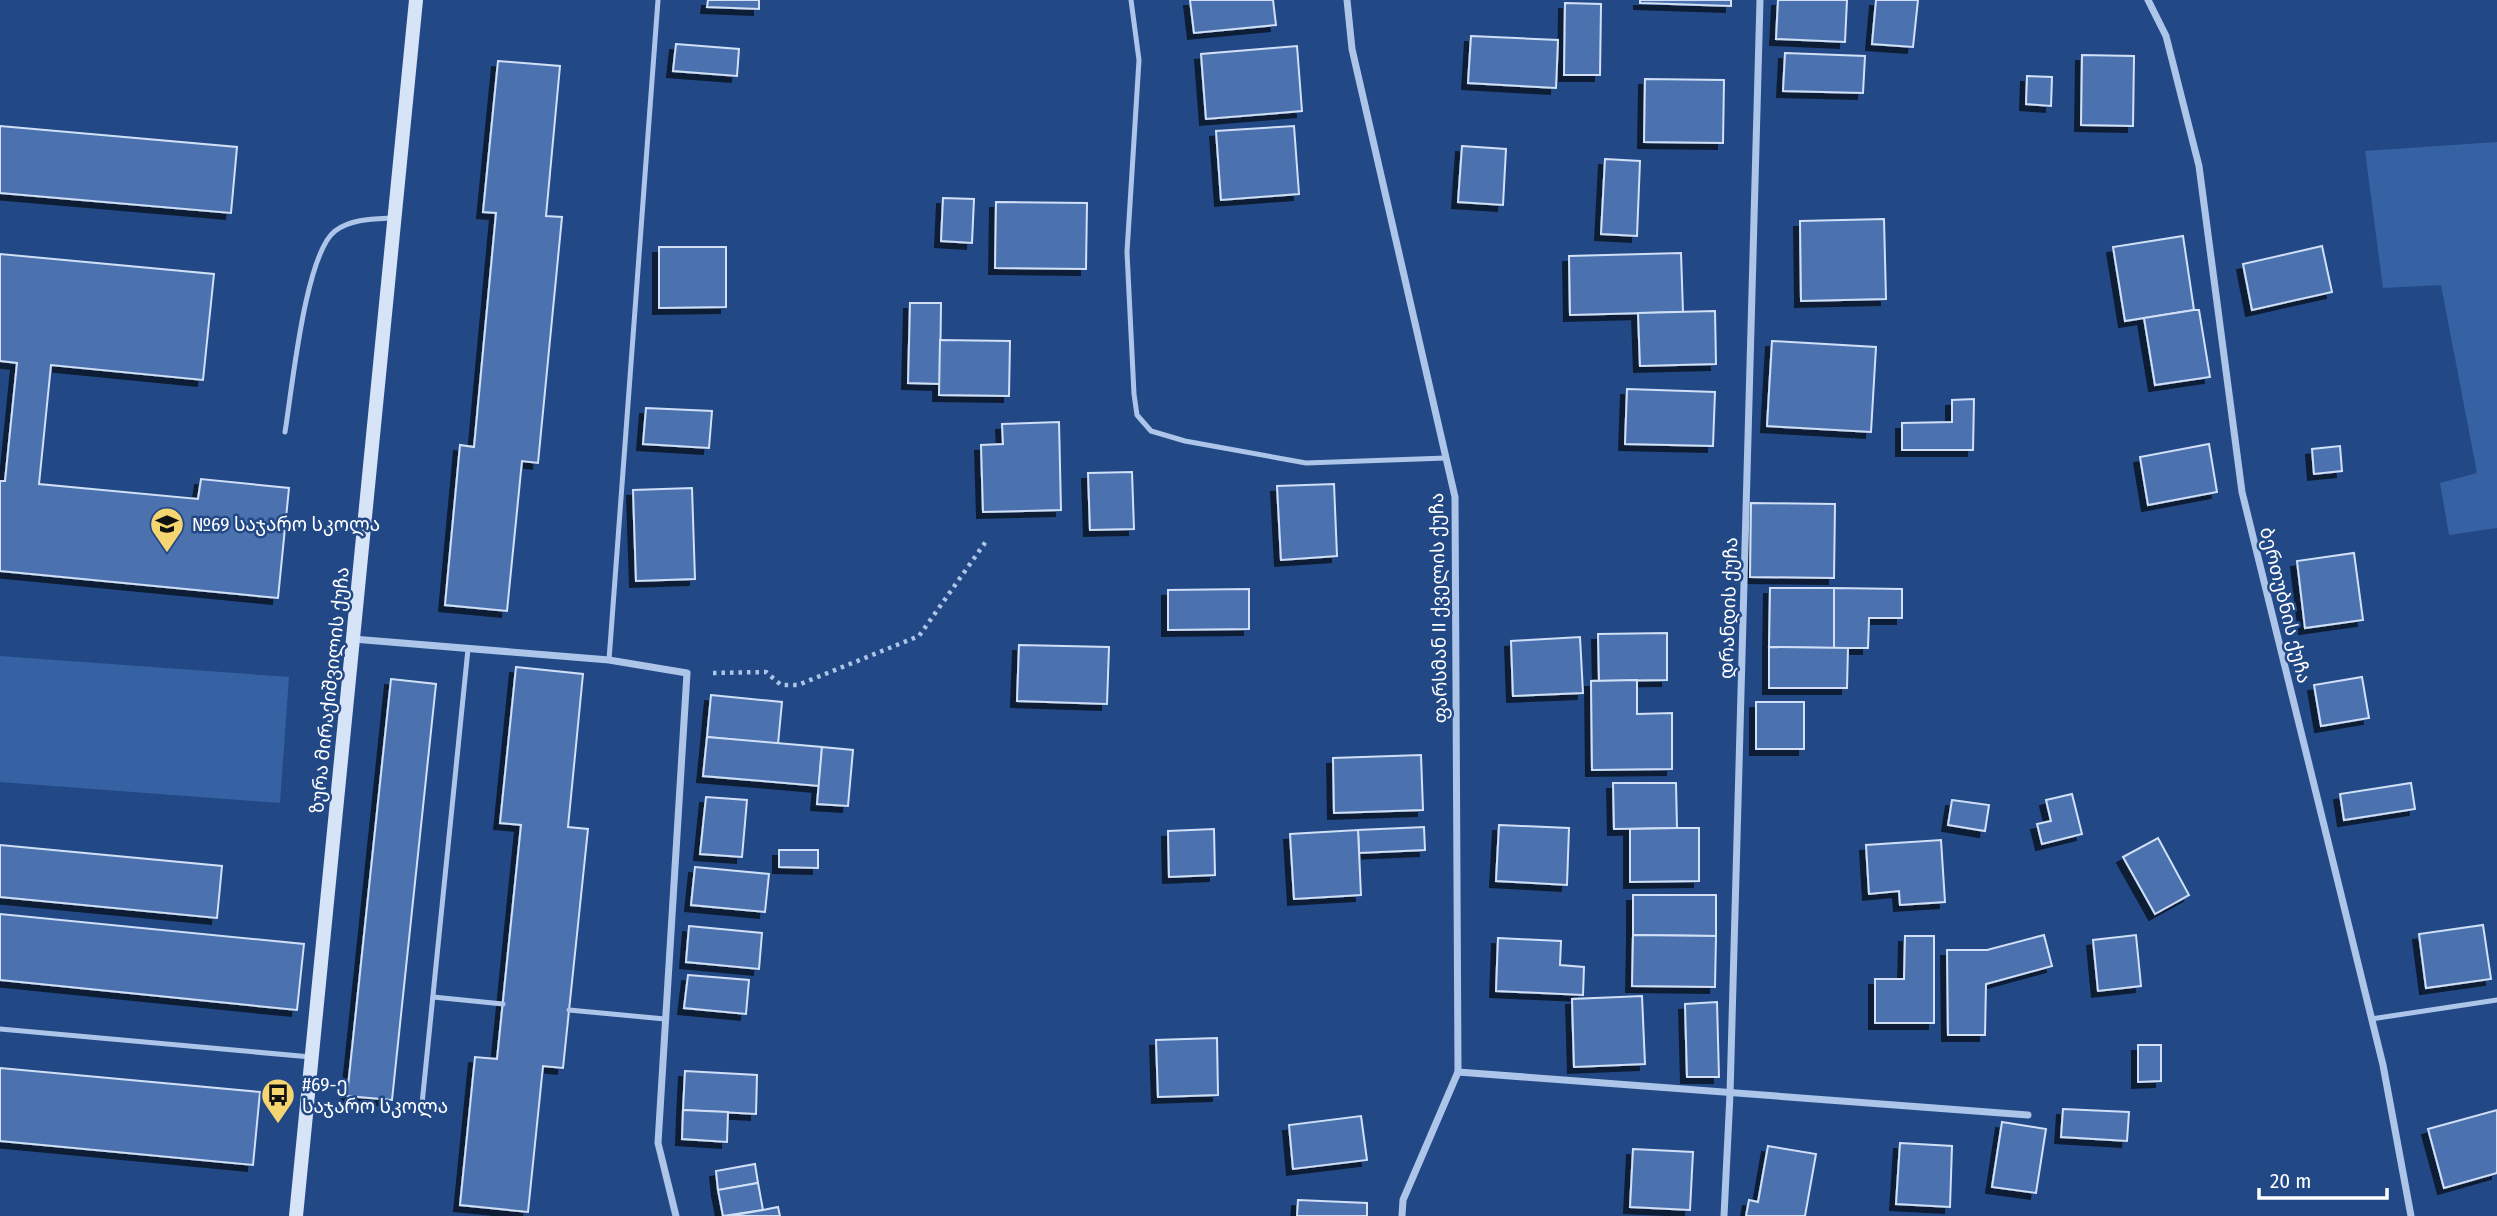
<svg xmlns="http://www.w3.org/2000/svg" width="2497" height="1216" viewBox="0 0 2497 1216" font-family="'Fira Sans Condensed','Noto Sans Georgian',sans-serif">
<defs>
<filter id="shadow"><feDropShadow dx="-6" dy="6" stdDeviation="0" flood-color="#0009"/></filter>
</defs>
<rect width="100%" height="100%" fill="#224986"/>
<g fill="#3662a3">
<polygon points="2497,142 2497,528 2449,535 2440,483 2477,473 2441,285 2383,288 2365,151"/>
<polygon points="0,656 289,677 280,803 0,782"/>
</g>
<g fill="#4b72ae" stroke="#d1e0f7" stroke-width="2" filter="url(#shadow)">
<polygon points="708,0 759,0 759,9 707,7"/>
<polygon points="1190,0 1273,0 1276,25 1194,33"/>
<polygon points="1640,0 1731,0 1731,6 1640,3"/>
<polygon points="1778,0 1847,0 1845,42 1776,39"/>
<polygon points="1876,0 1918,0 1913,47 1872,44"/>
<polygon points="1565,3 1601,4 1600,75 1564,75"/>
<polygon points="1471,36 1558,40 1556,88 1468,83"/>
<polygon points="676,44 739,49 737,76 673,71"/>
<polygon points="1297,46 1302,111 1206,119 1201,54"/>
<polygon points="1785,53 1865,56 1863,93 1783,91"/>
<polygon points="2082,55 2134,56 2133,126 2081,125"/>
<polygon points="498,61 560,66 546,216 562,217 538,463 522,461 507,611 445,605 460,445 474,447 496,213 483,212"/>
<polygon points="2027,76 2052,77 2051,106 2026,104"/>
<polygon points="1645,79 1724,80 1723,143 1644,142"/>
<polygon points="0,126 237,147 231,213 0,193"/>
<polygon points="1294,126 1299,194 1221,200 1216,131"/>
<polygon points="1462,146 1506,149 1503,205 1458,202"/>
<polygon points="1605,159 1640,161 1637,236 1601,234"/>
<polygon points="943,198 974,199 972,243 941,241"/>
<polygon points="996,202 1087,203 1086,269 995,268"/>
<polygon points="1884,219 1886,299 1801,301 1800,221"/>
<polygon points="2183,236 2194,310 2125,321 2113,247"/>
<polygon points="2322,246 2332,292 2252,310 2243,264"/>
<polygon points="659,247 726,247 726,307 659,308"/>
<polygon points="1681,253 1683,312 1570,315 1569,256"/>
<polygon points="0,254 214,274 203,380 51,365 39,484 198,499 201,479 289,488 278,598 0,571 0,481 5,481 17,363 0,361"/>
<polygon points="910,303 941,303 940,384 908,383"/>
<polygon points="2194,310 2199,310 2210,377 2155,385 2144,318"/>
<polygon points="1715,311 1716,364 1640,366 1638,313"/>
<polygon points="940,340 1010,341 1009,396 939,395"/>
<polygon points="1772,341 1876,347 1871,432 1767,426"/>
<polygon points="1627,389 1715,392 1713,446 1625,444"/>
<polygon points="1974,399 1973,450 1902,450 1902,423 1952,422 1952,400"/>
<polygon points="646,408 712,411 709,448 643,444"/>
<polygon points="1059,422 1061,510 983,512 981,445 1003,444 1002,424"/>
<polygon points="2209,444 2217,492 2148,505 2140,457"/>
<polygon points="2340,446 2342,471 2314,474 2312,449"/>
<polygon points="1132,472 1134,529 1090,530 1088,473"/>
<polygon points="1334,484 1337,556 1281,560 1277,486"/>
<polygon points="692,488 695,579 636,581 633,490"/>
<polygon points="1751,503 1835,504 1834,578 1750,577"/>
<polygon points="2354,553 2363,620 2305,628 2297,561"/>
<polygon points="1770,588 1834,588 1834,648 1769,647"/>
<polygon points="1834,588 1902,589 1902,618 1869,618 1868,648 1834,648"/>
<polygon points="1249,589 1249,629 1168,630 1168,590"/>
<polygon points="1667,633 1667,680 1599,681 1598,634"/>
<polygon points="1580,637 1583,693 1513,696 1511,641"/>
<polygon points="1019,645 1109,647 1107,704 1017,701"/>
<polygon points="1769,647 1848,648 1847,688 1769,688"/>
<polygon points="516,667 583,674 568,827 588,829 563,1068 543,1066 528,1212 460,1205 475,1057 497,1059 521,825 500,823"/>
<polygon points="2362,677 2369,718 2321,726 2314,685"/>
<polygon points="391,679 436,684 392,1100 347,1096"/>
<polygon points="1637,680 1637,714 1672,713 1672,769 1592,770 1591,681"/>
<polygon points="711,695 782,702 778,744 707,737"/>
<rect x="1756" y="702" width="48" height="47"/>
<polygon points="707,737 822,747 819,786 703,776"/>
<polygon points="822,747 853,750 848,806 817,804"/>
<polygon points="1421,755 1423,810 1334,813 1333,758"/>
<polygon points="1613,783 1676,783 1677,828 1614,829"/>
<polygon points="2411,783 2415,809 2344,820 2340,794"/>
<polygon points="2072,794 2082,834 2042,844 2037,824 2051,821 2046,800"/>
<polygon points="706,797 747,800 742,857 700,854"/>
<polygon points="1952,800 1989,805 1985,831 1948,825"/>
<polygon points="1499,825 1569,828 1567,885 1496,881"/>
<polygon points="1424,827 1425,850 1359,853 1358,830"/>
<polygon points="1677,828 1699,828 1699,881 1630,882 1630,829"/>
<polygon points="1214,829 1215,875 1169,877 1168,831"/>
<polygon points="1358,830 1361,895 1294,899 1290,834"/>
<polygon points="2158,838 2189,895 2155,914 2123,857"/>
<polygon points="1941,840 1945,902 1900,905 1899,891 1869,894 1866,845"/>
<polygon points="0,845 222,866 217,918 0,897"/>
<polygon points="779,850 818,850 818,868 779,867"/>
<polygon points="695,867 769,874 765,912 691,905"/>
<polygon points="1633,895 1716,895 1716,936 1633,935"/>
<polygon points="0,914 304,944 297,1010 0,980"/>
<polygon points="2483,925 2491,979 2426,988 2419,934"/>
<polygon points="689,926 762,933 759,969 686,962"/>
<polygon points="1633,935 1716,936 1715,987 1632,986"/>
<polygon points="2044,935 2052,966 1986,984 1985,1035 1948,1035 1947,950 1987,950"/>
<polygon points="2136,935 2141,986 2098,991 2093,940"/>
<polygon points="1905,936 1934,936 1934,1023 1875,1023 1875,979 1904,979"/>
<polygon points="1498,938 1561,941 1560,965 1584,967 1583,995 1496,991"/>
<polygon points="688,975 749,980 746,1014 684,1008"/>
<polygon points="1642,996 1645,1064 1574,1067 1572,999"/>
<polygon points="1717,1002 1719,1077 1687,1077 1685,1004"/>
<polygon points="1217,1038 1218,1095 1158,1097 1156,1040"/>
<polygon points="2138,1045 2161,1045 2161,1081 2138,1082"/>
<polygon points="0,1068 260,1092 253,1165 0,1141"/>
<polygon points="685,1071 757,1075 756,1114 683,1110"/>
<polygon points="2063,1109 2129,1112 2127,1141 2061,1137"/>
<polygon points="683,1110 728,1112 727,1142 682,1139"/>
<polygon points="2497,1110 2497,1173 2444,1188 2428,1129"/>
<polygon points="1361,1116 1367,1160 1293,1169 1289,1125"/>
<polygon points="2002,1122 2046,1129 2036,1193 1992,1187"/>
<polygon points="1900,1143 1952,1146 1950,1207 1896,1204"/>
<polygon points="1768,1146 1816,1154 1805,1216 1746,1216 1749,1200 1758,1202"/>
<polygon points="1633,1149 1693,1152 1690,1210 1630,1207"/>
<polygon points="755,1164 758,1183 718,1190 716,1171"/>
<polygon points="758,1183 763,1210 723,1216 718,1190"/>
<polygon points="1298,1200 1367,1203 1367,1216 1297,1216"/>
<polygon points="778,1207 780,1216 729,1216 763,1210"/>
</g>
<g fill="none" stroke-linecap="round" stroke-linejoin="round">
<polyline stroke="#adc5e9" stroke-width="4.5" stroke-dasharray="3.5 5" stroke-linecap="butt" points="713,673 766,672 781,685 798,685 919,636 987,540"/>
<g stroke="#adc5e9" stroke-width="5">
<polyline points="1131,0 1139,60 1127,252 1134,394 1137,415 1151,431 1185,441 1306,463 1446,458"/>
<path d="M285 432C292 390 305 254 335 231 351 219 373 219 392 218"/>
<polyline points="609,660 658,0"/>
<polyline points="433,997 503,1004"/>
<polyline points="569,1010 665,1019"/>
<polyline points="2371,1019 2497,1000"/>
<polyline points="0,1029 311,1057"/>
<polyline points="421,1114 468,649"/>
</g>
<g stroke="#adc5e9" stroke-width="7">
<polyline points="1347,0 1352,49 1455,497 1458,1072 1403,1200 1402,1216"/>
<polyline points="2148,0 2166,36 2199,166 2242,492 2383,1065 2411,1216"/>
<polyline points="353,639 609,660 687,673 658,1143 676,1216"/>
<polyline points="1458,1072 2028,1115"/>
<polyline points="1724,1216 1730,1094 1760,0"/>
</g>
<polyline stroke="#d7e3f7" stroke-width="14" points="296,1216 416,0"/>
</g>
<defs>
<g id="school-pin" transform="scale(1.75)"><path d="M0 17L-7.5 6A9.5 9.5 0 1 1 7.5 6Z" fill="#f5d56f" stroke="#224986"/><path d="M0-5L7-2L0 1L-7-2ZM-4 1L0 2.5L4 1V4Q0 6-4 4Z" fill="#111"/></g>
<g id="bus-pin" transform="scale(1.75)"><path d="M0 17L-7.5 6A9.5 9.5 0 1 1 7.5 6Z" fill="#f5d56f" stroke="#224986"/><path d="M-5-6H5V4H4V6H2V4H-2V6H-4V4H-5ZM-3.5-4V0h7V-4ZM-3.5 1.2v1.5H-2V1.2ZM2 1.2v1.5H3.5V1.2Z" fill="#111"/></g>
</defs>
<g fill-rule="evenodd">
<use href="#school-pin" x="167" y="524"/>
<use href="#bus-pin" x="278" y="1095"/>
</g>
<g text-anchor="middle" stroke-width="5" stroke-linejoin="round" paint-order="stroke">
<g font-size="19" fill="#fff" stroke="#224986" text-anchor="start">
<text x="192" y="531">№69 საჯარო სკოლა</text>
<text x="302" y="1091">#69-ე<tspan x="302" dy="22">საჯარო სკოლა</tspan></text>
</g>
<g font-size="19" fill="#fff" stroke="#224986">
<text transform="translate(2286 605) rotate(76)" y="7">ბერთუბნის ქუჩა</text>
<text transform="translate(1438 608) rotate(-91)" y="7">ფარსმან II ქველის ქუჩა</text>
<text transform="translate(1728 608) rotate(-88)" y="7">დრანდის ქუჩა</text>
<text transform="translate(329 690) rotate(-84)" y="7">ზურა მირაქიშვილის ქუჩა</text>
</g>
</g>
<path d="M2259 1188v10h128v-10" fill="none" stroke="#ffffff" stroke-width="3.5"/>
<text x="2270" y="1188" font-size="21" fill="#ffffff" stroke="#224986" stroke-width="5" paint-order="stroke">20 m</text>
</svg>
